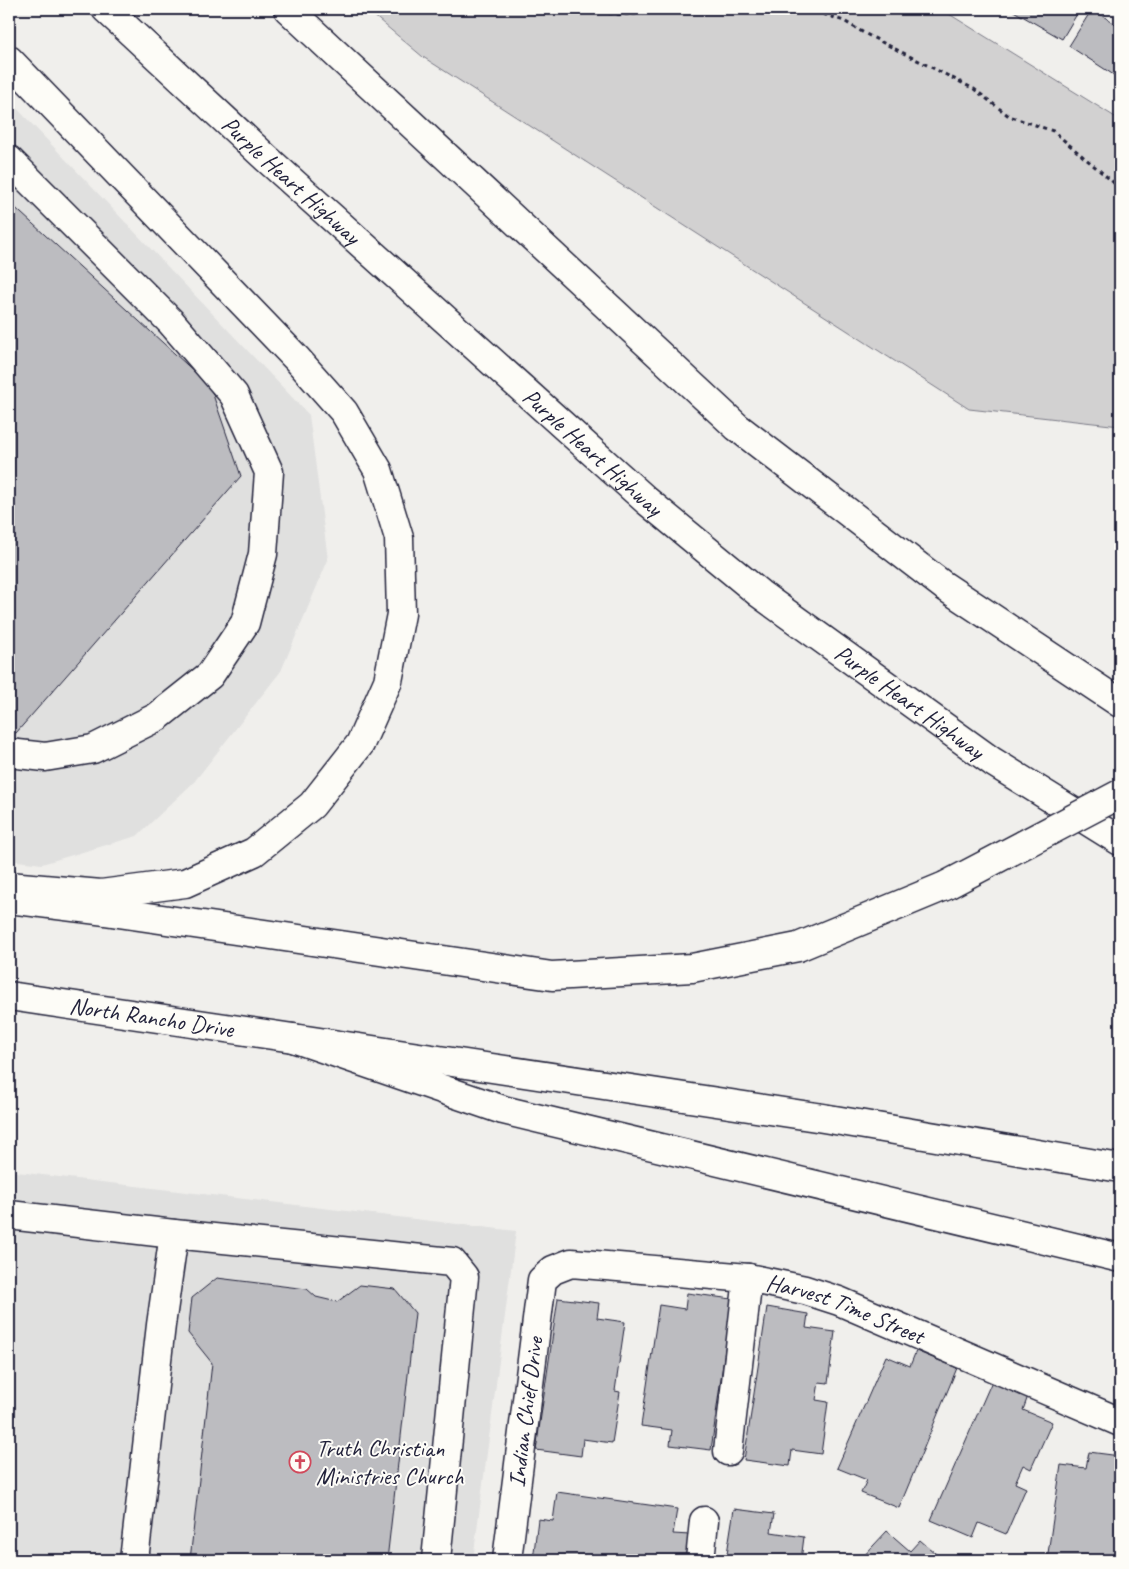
<svg xmlns="http://www.w3.org/2000/svg" width="1129" height="1569" viewBox="0 0 1129 1569" font-family="Caveat,sans-serif">
<rect width="100%" height="100%" fill="#f0efec"/>
<filter id="ink" filterUnits="userSpaceOnUse"><feTurbulence type="fractalNoise" baseFrequency=".02" numOctaves="2"/><feDisplacementMap in="SourceGraphic" scale="10" xChannelSelector="R" yChannelSelector="G"/><feConvolveMatrix kernelMatrix="1 2 1 2 8 2 1 2 1" color-interpolation-filters="sRGB"/></filter>
<g filter="url(#ink)">
<g fill="#e0e0df">
<polygon points="9,100 309,415 328,560 281,671 194,782 137,836 42,864 9,860"/>
<polygon points="9,1171 516,1231 473,1560 9,1560"/>
</g>
<polygon fill="#d2d1d1" stroke="#7a7a86" points="366,9 941,9 1120,120 1120,426 969,409 423,57"/>
<g fill="#bcbcc0" stroke="#22223b">
<polygon points="1010,9 1080,9 1062,39"/>
<polygon points="1092,9 1120,27 1120,79 1069,46"/>
<polygon points="9,202 210,386 241,476 16,733 9,732"/>
<polygon points="217,1278 307,1289 316,1297 337,1302 360,1285 395,1289 415,1313 387,1560 190,1560 212,1363 188,1333 192,1298"/>
<polygon points="687,1293 732,1299 711,1450 670,1445 672,1430 641,1426 659,1305 685,1309"/>
<polygon points="558,1298 599,1303 597,1318 625,1322 615,1391 620,1392 612,1443 583,1439 581,1456 536,1450"/>
<polygon points="767,1307 808,1314 806,1328 835,1332 828,1383 819,1382 816,1400 828,1402 821,1454 792,1450 790,1466 744,1460"/>
<polygon points="916,1351 957,1368 899,1508 861,1493 867,1480 837,1468 886,1356 910,1366"/>
<polygon points="992,1381 1028,1396 1023,1410 1052,1422 1031,1469 1023,1465 1015,1483 1026,1488 1006,1534 979,1523 973,1538 931,1520"/>
<polygon points="1089,1452 1120,1456 1120,1545 1118,1560 1047,1560 1061,1465 1086,1468"/>
<polygon points="557,1492 677,1509 673,1534 690,1535 686,1560 533,1560 538,1519 553,1521"/>
<polygon points="734,1509 774,1514 771,1532 804,1537 801,1560 726,1560"/>
<polygon points="887,1531 910,1551 920,1540 943,1560 860,1560"/>
</g>
<g fill="none" stroke-linecap="round" stroke-linejoin="round">
<g stroke="#22223b" stroke-width="31">
<g id="minor">
<polyline points="9,160 171,322 234,395 269,472 263,554 245,623 210,675 157,717 93,749 45,757 9,753"/>
<polyline points="9,1215 174,1234 452,1262 464,1277 436,1560"/>
<polyline points="728,1451 748,1278"/>
<polyline points="134,1560 161,1325 174,1234"/>
<path id="s1" d="M507 1560 542 1280 553 1270 571 1263 748 1278 805 1290 839 1301 1120 1422"/>
<polyline points="700,1560 704,1521"/>
</g>
</g>
<g stroke="#22223b" stroke-width="31">
<g id="major">
<polyline points="9,899 106,911 552,976 692,968 798,947 945,886"/>
<path id="s2" d="M9 996 293 1038 503 1110 1120 1258"/>
</g>
</g>
<g stroke="#22223b" stroke-width="31">
<g id="highway">
<path id="s3" d="M106 9 266 158 647 501 760 594 993 762 1120 841"/>
<polyline points="288,9 737,427 944,586 1120,703"/>
<polyline points="9,60 297,359 344,412 378,470 399,538 401,614 388,681 360,744 312,805 254,852 185,883 101,894 9,886"/>
<polyline points="293,1038 823,1118 1120,1168"/>
</g>
</g>
<g stroke="#22223b" stroke-width="3" stroke-dasharray="4 4" stroke-linecap="butt">
<path d="M585 9C615 15 631 17 660 9"/>
<polyline points="808,9 844,21 864,33 974,89 1009,116 1053,131 1113,182 1120,192"/>
</g>
<use href="#minor" stroke="#fdfcf7" stroke-width="28"/>
<use href="#major" stroke="#fdfcf7" stroke-width="28"/>
<use href="#highway" stroke="#fdfcf7" stroke-width="28"/>
<g stroke="#22223b" stroke-width="31" stroke-linecap="butt">
<polyline id="major-bridge" points="945,886 1120,794"/>
</g>
<use href="#major-bridge" stroke="#fdfcf7" stroke-width="28"/>
</g>
</g>
<defs>
<g id="church-ring" transform="scale(1.125)"><circle r="9.5" fill="#fdfcf7" stroke="#d1495b" stroke-width="1.5"/><path d="M-1.2-6h2.4v3.5h3.3v2.4h-3.3V6h-2.4V-.1h-3.3v-2.4h3.3Z" fill="#d1495b"/></g>
</defs>
<g fill-rule="evenodd">
<use href="#church-ring" x="300" y="1462"/>
</g>
<g text-anchor="middle" stroke-width="4" stroke-linejoin="round" paint-order="stroke">
<g font-size="24" fill="#22223b" stroke="#fdfcf7">
<text dy="8" stroke="none"><textPath href="#s3" startOffset="252">Purple Heart Highway</textPath></text>
<text dy="8" stroke="none"><textPath href="#s3" startOffset="658">Purple Heart Highway</textPath></text>
<text dy="8" stroke="none"><textPath href="#s3" startOffset="1062">Purple Heart Highway</textPath></text>
<text dy="8" stroke="none"><textPath href="#s2" startOffset="144">North Rancho Drive</textPath></text>
<text dy="8" stroke="none"><textPath href="#s1" startOffset="596">Harvest Time Street</textPath></text>
<text dy="8" stroke="none"><textPath href="#s1" startOffset="149">Indian Chief Drive</textPath></text>
</g>
<g font-size="24" fill="#22223b" stroke="#fdfcf7" text-anchor="start">
<text x="316" y="1456">Truth Christian<tspan x="316" dy="28">Ministries Church</tspan></text>
</g>
</g>
<rect width="1129" height="1569" fill="none" stroke="#fdfcf7" stroke-width="30"/>
<rect x="15" y="15" width="1099" height="1539" fill="none" stroke="#22223b" stroke-width="2" filter="url(#ink)"/>
</svg>
